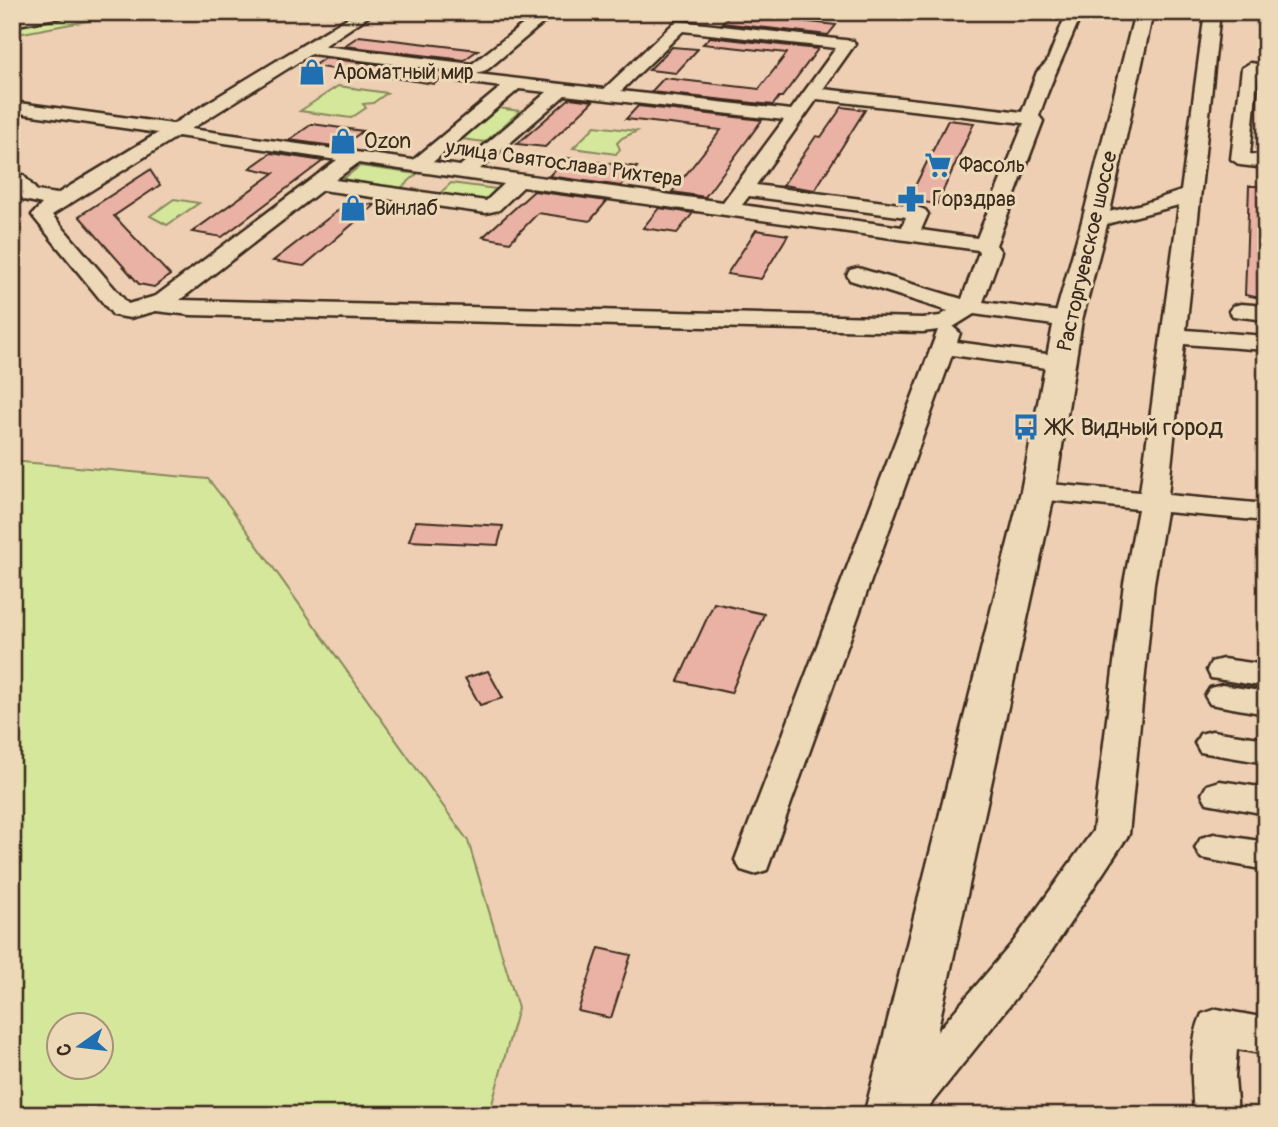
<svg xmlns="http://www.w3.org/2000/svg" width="1278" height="1127" viewBox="0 0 1278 1127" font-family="Pangolin,sans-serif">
<rect width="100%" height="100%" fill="#eecfb3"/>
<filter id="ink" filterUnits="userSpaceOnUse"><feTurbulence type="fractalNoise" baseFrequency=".0143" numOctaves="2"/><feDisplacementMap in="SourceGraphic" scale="14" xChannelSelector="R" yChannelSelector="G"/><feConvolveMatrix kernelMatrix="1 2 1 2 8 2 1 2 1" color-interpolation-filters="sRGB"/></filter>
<g filter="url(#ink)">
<g fill="#d5e79b" stroke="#88885c" stroke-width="2" fill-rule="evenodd">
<polygon points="12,12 135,12 12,35"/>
<polygon points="338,86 387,93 373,103 363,104 366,108 351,118 300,111"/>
<polygon points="498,108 520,111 485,142 462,139"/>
<polygon points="595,126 637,131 622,138 617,143 620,149 616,154 573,148"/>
<polygon points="360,166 417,174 400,189 343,179"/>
<polygon points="451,183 496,189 484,201 439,194"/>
<polygon points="174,199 199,203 167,225 150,216"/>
<path d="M12 461 208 479 230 507 468 841 518 1008 489 1115H12ZM60 1026H102V1068H60Z"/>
</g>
<g fill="#eab2a5" stroke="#3b2a1e" stroke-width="2">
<polygon points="731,14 773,18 836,25 828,35 722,23"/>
<polygon points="359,36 478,50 464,60 344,46"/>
<polygon points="710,37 818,49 782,97 779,97 773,105 651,92 664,78 759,89 787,53 703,44"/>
<polygon points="672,47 698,49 676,73 649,70"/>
<polygon points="325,58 448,73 434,84 313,66"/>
<polygon points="570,98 593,101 545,147 517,144"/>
<polygon points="638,106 762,120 705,197 672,192 721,130 626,119"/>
<polygon points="842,107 865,110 815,190 783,185 816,136 821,137"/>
<polygon points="948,120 974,123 937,204 908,200"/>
<polygon points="312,124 363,131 341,147 289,140"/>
<polygon points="271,153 323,161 222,237 192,232 274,173 250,168"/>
<polygon points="566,158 637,167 621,186 549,176"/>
<polygon points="150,170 160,185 114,216 170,275 154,287 139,284 79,216"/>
<polygon points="1249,186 1266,186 1266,299 1245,295"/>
<polygon points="534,191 607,201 590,221 538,213 510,242 483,237"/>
<polygon points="349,202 375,205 304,266 273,261"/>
<polygon points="659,208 693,213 677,233 643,228"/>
<polygon points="756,230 788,235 761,279 727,274"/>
<polygon points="416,521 503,526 498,545 409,541"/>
<polygon points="714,603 764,614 731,693 678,681"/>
<polygon points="488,671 503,698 480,705 465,678"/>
<polygon points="599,948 631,955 611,1018 578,1011"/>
</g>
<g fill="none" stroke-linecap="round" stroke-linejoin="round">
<g stroke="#3b2a1e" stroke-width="5">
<g id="minor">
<polygon points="35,12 69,12 62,17 12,26 12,16"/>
<path d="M357 12H375L324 46 472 64 539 12H556L488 69 477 74 604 89 674 23 679 21 853 41 855 44 823 89 1022 112 1037 72 1047 62 1067 12H1082C1068 48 1051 79 1039 116L1043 121 996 245 1001 252 983 302 1068 313 1076 315 1080 320 1076 325 1068 327 974 314 953 327 960 333 957 342 1061 356 1070 358 1073 363 1070 368 1061 370 952 355 767 870 754 874 741 870 735 860 938 330 923 332 191 315 156 311 130 318 113 315 35 219 32 215 42 204 24 200 12 187V174L23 175 37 191 57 194 158 133 12 112V102L173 124ZM683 31 836 48 791 110 621 91ZM311 54 459 72 455 77 457 81 501 87 413 160 191 129ZM519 89 547 92 460 166 433 162ZM565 95 784 120 723 202 480 169ZM817 99 1024 123 977 238 921 230 928 214 925 210 914 206 756 185ZM178 136 337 160 156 296 128 304 52 215ZM358 163 504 184 486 201 335 180ZM523 187 978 250 979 252 962 299 858 268 850 270 847 275 850 280 948 311 940 316 923 318 180 300 322 190 486 213 499 210ZM749 196 906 217 902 227 742 205Z"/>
<polygon points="1205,12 1220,12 1186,330 1266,336 1266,350 1184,344 1168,495 1266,504 1266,521 1166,512 1154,583 1129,834 1042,965 922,1115 884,1115 880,1106 886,1092 1014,941 1093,831 1124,583 1138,509 1038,499 1028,497 1024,491 1028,485 1038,483 1140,492 1179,205 1095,227 1088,225 1085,221 1088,217 1142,204 1181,191"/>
<polygon points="1250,63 1266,65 1266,75 1258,74 1250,154 1266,156 1266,168 1240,165 1231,159 1242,68"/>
<polygon points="1241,304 1266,306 1266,320 1233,316 1229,311 1233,306"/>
<polygon points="1223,659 1266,665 1266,687 1211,678 1207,670 1211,662"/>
<polygon points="1222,685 1266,692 1266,714 1210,704 1205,696 1210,688"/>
<polygon points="1212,731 1266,739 1266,763 1200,752 1195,743 1200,734"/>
<polygon points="1220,781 1266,788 1266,814 1207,803 1202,794 1207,785"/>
<polygon points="1214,834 1266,842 1266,870 1201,858 1195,848 1201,838"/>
<path d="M1217 1009 1266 1018V1054L1237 1049 1235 1077 1238 1115H1194C1192 1082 1188 1044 1202 1014Z"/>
</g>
</g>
<g stroke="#3b2a1e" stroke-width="5">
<polygon id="major" points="1135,12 1153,12 1108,221 1082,320 1055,491 919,1115 864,1115 1021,491 1054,320 1082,221"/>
</g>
<use href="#minor" fill="#edd9b7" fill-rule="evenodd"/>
<use href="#major" fill="#edd9b7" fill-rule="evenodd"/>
</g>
</g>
<defs>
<g id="shop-bare" transform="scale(2.1)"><path d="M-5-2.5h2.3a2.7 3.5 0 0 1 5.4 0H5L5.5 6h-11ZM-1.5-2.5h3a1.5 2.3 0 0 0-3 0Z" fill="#1f6fb2" stroke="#edd9b7" stroke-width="2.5" paint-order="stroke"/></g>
<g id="supermarket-bare" transform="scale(2.1)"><path d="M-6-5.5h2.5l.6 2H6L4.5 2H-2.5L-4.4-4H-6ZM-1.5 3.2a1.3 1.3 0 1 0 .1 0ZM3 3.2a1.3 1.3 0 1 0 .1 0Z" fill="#1f6fb2" stroke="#edd9b7" stroke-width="2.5" paint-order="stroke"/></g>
<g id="pharmacy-bare" transform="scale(2.1)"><path d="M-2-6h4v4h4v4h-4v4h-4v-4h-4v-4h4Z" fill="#1f6fb2" stroke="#edd9b7" stroke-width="2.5" paint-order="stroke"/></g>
<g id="bus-bare" transform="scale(2.1)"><path d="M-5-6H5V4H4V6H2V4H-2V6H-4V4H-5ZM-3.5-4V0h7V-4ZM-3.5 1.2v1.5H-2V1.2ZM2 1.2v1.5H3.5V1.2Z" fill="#1f6fb2" stroke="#edd9b7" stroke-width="2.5" paint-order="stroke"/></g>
</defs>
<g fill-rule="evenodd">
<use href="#shop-bare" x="312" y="72"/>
<use href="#shop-bare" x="343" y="141"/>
<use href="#supermarket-bare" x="938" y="165"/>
<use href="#pharmacy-bare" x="911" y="199"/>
<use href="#shop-bare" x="353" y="208"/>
<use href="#bus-bare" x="1026" y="427"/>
</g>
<g text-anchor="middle" stroke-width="6" stroke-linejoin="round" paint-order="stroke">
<g font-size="21" fill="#3b2a1e" stroke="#edd9b7" text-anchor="start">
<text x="333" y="79">Ароматный мир</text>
<text x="364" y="148">Ozon</text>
<text x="959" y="172">Фасоль</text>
<text x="932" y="206">Горздрав</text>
<text x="374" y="215">Винлаб</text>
</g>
<g font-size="21" fill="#3b2a1e" stroke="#edd9b7">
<text transform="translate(564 163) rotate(8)" y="7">улица Святослава Рихтера</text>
<text transform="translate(1087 251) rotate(-77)" y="7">Расторгуевское шоссе</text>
</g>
<g font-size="24" fill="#3b2a1e" stroke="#edd9b7" text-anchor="start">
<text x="1047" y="435">ЖК Видный город</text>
</g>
</g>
<rect width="1278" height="1127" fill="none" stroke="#edd9b7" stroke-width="42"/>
<rect x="21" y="21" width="1236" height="1085" fill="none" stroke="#3b2a1e" stroke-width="2.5" filter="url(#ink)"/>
<g transform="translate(80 1046) rotate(256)"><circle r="33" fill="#edd9b7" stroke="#a6937a" stroke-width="2"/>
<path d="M0-5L12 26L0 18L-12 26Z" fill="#1f6fb2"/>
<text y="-10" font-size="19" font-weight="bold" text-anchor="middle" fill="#3b2a1e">С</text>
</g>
</svg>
